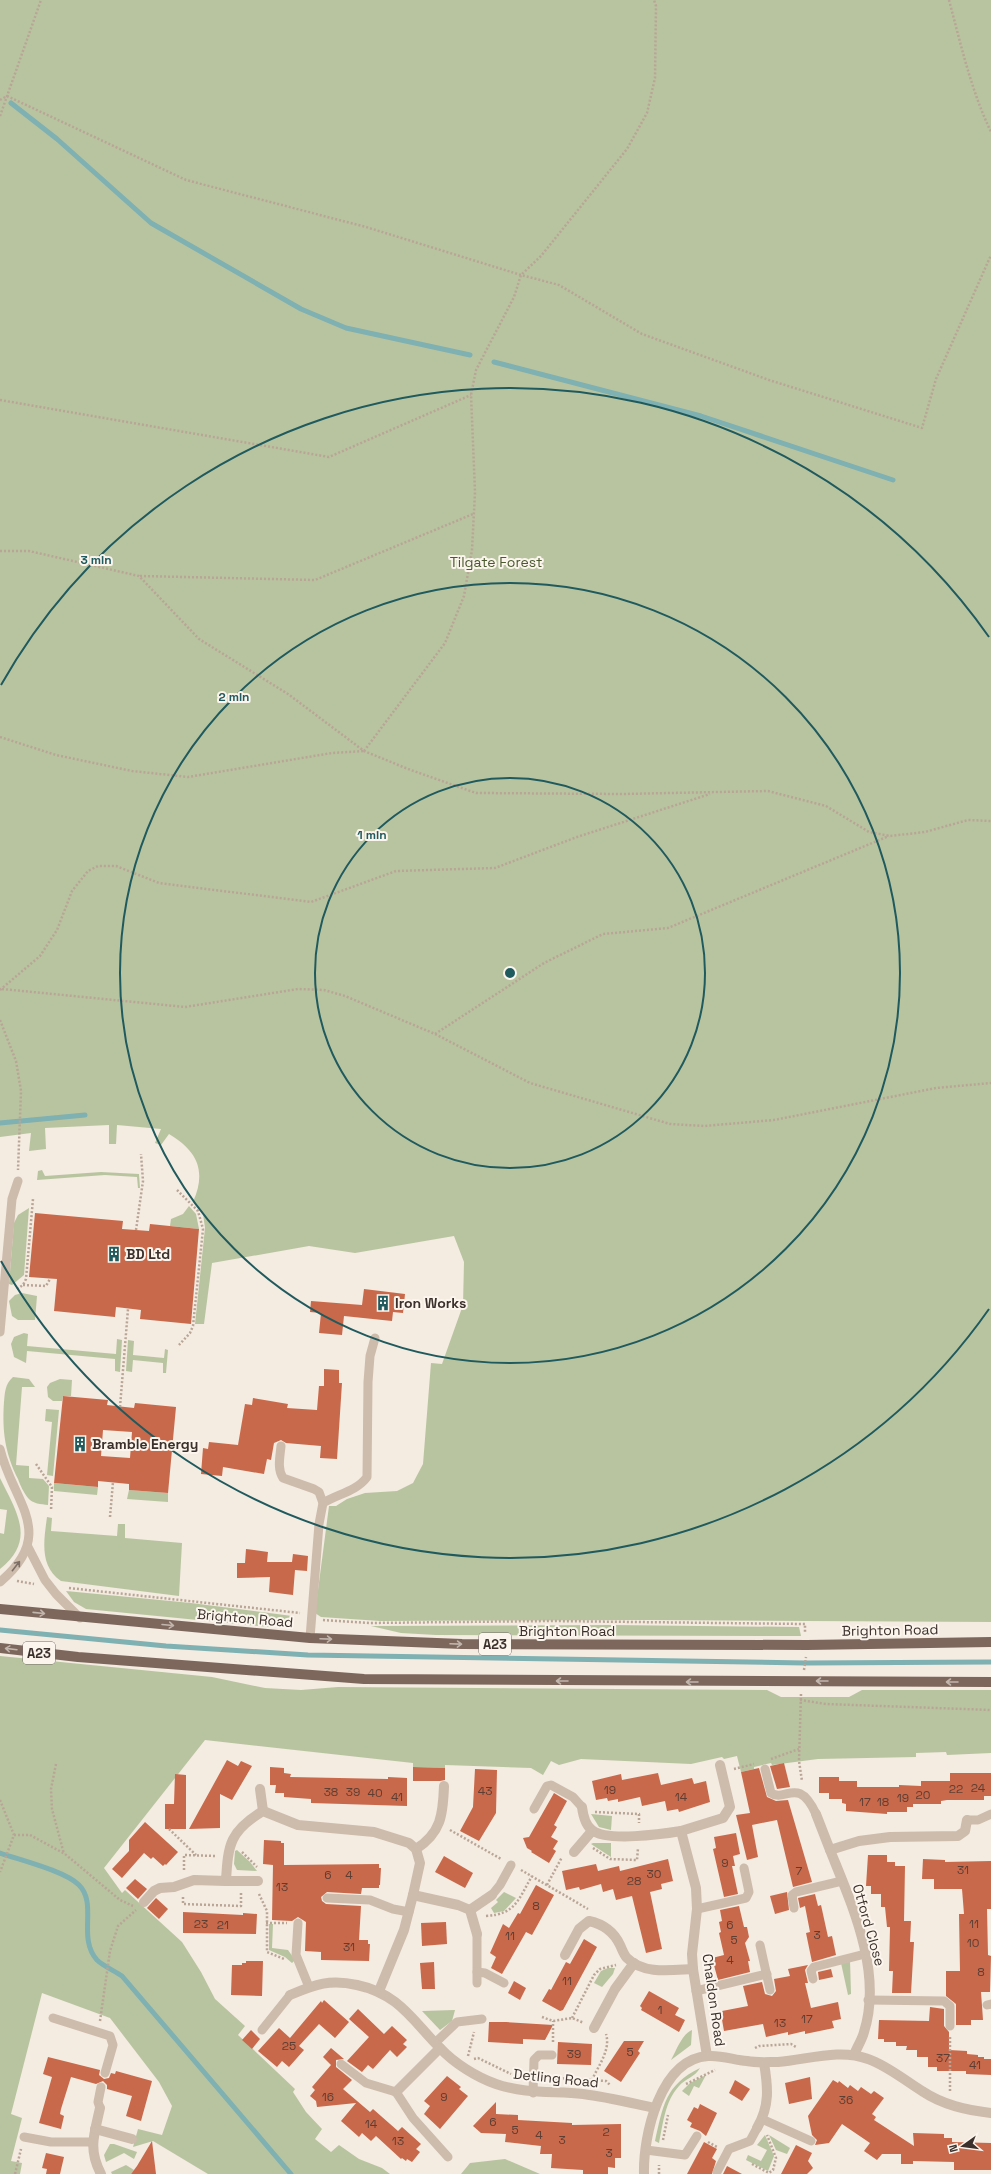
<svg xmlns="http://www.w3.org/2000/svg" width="991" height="2174" viewBox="0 0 991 2174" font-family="'Space Grotesk',sans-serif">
<rect width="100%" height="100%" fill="#f4ebe1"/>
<g fill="#b8c4a0">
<path d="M0 0H991V1622L647 1620 380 1621 321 1617 315 1613 329 1506H336L347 1499 365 1493 397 1491 413 1483 423 1464 431 1363 442 1364 463 1305 464 1262 454 1236 355 1253 309 1246 212 1263 204 1324H195L205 1228 203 1214 193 1202C207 1170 197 1151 169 1134L161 1145 155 1143 161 1129 117 1125 116 1144H109V1125L45 1128 46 1149 29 1151 31 1133 0 1137Z"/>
<polygon points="42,1170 45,1176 101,1172 139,1174 140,1188 138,1188 137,1177 105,1175 37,1180 38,1171"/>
<polygon points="189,1206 196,1214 199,1229 170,1226 171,1219 183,1214"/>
<polygon points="29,1208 24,1275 12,1285 9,1284 14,1223 18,1215"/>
<polygon points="22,1293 37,1296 35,1320 18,1320 12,1316 9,1301 15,1295"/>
<polygon points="24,1333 28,1334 27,1346 116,1354 117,1339 122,1340 120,1372 115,1371 115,1359 27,1351 26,1363 14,1357 11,1344 14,1337"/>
<polygon points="128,1340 134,1341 133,1355 164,1358 165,1349 168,1350 166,1373 163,1373 163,1363 133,1360 132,1372 126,1371"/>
<path d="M13 1377 29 1379 35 1387H22L16 1465 29 1466V1478L43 1479 49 1486 48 1505C41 1504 33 1504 28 1498 24 1493 20 1485 18 1479 5 1453 2 1431 4 1402 5 1392 5 1384 13 1377Z"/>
<polygon points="60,1379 72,1380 71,1396 63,1396 62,1401 53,1401 48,1397 47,1387 50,1383"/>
<polygon points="46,1409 59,1410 53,1476 47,1475 52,1422 45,1421"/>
<path d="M0 1478C16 1511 37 1540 0 1569V1533L4 1534 7 1510 0 1509Z"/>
<polygon points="54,1483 98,1487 97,1495 54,1491"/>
<polygon points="129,1490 168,1493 168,1502 127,1499"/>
<path d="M47 1517 52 1518 51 1531 117 1536 118 1524H125V1538L182 1543 179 1596 61 1581C39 1566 44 1540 47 1517Z"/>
<polygon points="66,1591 191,1603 292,1616 291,1622 269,1627 86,1609 74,1602"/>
<polygon points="611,1625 799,1627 801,1636 436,1635 401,1633 371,1626"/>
<polygon points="0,1656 212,1677 265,1688 301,1690 338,1687 767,1690 781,1697 849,1697 862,1690 991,1690 991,1753 947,1755 946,1752 916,1753 916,1757 818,1759 772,1765 771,1763 754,1767 754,1769 741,1772 737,1756 724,1759 722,1757 691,1764 581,1759 559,1765 551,1761 543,1775 531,1768 445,1765 445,1768 413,1767 413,1763 205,1740 104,1868 122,1893 125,1890 182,1942 201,1972 215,1999 245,2026 238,2035 295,2089 293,2092 306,2112 322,2129 315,2139 331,2152 339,2145 359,2159 382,2168 390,2174 208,2174 153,2141 133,2147 138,2129 162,2135 172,2106 159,2082 110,2018 42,1993 11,2114 22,2118 11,2161 22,2163 20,2174 0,2174"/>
<polygon points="591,1814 612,1816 611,1830 599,1827"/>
<polygon points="593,1843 611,1843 611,1857 591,1844"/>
<polygon points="237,1850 250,1862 257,1871 237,1870 234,1864 235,1851"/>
<polygon points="504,1892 516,1898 504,1911 494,1913 491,1908 498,1902 496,1900"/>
<polygon points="269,1924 273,1924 272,1948 288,1950 295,1960 292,1963 285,1957 269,1950"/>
<polygon points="850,1960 851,1994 848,1995 841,1963"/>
<polygon points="608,1968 615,1968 613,1974 602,1987 594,1983 601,1971"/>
<polygon points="455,2010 452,2021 440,2030 422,2011"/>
<path d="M692 2030 691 2045 671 2060C676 2051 682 2034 692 2030Z"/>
<path d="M700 2068C695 2077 685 2079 679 2086 665 2101 663 2124 659 2143L655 2141C663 2106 665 2085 700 2068Z"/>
<polygon points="706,2075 699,2088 694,2086 689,2096 682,2091 690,2083"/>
<polygon points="765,2135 774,2156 768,2171 746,2160 748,2155 761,2161 767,2150 757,2145"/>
<polygon points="769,2135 790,2148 787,2154 776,2150"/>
<polygon points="110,2144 114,2144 137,2152 134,2159 124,2153 106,2162 104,2155"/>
<polygon points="505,2159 540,2174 461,2174 470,2163"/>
<polygon points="126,2165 134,2170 131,2174 112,2174 111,2172"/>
</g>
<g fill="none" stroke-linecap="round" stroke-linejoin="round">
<g stroke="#7fb0b2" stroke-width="5">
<polyline points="11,103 57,139 151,223 301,309 346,328 470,355"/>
<polyline points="494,362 701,416 893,480"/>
<polyline points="0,1123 85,1115"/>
<polyline points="0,1630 166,1646 308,1655 805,1663 991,1662"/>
<path d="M0 1853C20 1860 65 1871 79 1885 98 1904 77 1938 97 1960 103 1966 115 1971 122 1976L291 2174"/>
</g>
</g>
<g fill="#c8694b" fill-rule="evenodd">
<polygon points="35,1213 123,1221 122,1229 136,1230 149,1231 150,1224 199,1229 191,1324 140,1319 141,1310 116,1307 115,1317 54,1311 57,1279 29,1277"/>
<polygon points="364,1289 405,1294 403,1313 393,1312 392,1321 344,1316 342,1335 319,1333 321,1313 310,1312 311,1301 362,1305"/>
<polygon points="324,1369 339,1370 339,1383 342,1383 337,1459 320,1458 321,1446 286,1443 281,1440 274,1443 271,1460 267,1459 264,1474 223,1467 222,1476 201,1474 203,1448 208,1449 209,1442 238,1445 245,1404 252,1405 253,1398 288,1404 287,1408 317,1410 319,1386 324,1386"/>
<path d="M63 1396 108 1400 107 1405 134 1408 135 1403 176 1407 168 1493 129 1490V1484L98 1481V1487L54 1483ZM103 1430 132 1432 130 1458 101 1456Z"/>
<polygon points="246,1549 268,1552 267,1562 292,1562 293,1554 308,1556 307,1571 295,1570 293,1595 269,1592 270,1577 237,1578 237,1563 245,1563"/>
<polygon points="227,1760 238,1766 241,1761 252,1766 232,1800 220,1794 220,1828 189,1829"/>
<polygon points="784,1763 790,1787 777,1789 770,1766"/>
<polygon points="270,1767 284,1768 284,1773 291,1774 290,1777 388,1779 388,1777 407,1778 407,1806 311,1803 311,1799 284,1797 284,1793 275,1793 276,1785 270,1785"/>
<polygon points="413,1767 445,1768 445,1780 440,1781 413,1781"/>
<polygon points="759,1768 767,1797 776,1801 788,1800 812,1882 793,1887 777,1820 752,1825 758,1857 747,1860 736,1815 750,1813 741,1772"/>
<polygon points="475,1769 497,1770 496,1813 479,1841 460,1831 473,1807"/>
<polygon points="658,1773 661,1785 692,1778 694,1784 706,1781 710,1802 679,1812 678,1809 667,1811 665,1801 642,1806 640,1797 618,1802 618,1799 608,1801 607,1798 596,1800 592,1781 621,1774 622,1780"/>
<polygon points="950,1773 991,1773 991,1796 984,1796 984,1800 947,1800 941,1801 941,1804 913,1804 913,1807 907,1807 907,1812 887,1812 887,1814 846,1811 846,1804 842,1803 842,1799 829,1799 829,1793 819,1793 819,1777 839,1777 839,1781 857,1781 857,1787 899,1787 899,1785 921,1786 921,1781 950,1781"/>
<polygon points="175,1774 186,1775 186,1829 165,1829 165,1804 174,1804"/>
<polygon points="554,1793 567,1801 554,1825 557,1827 551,1837 558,1841 553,1849 556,1851 549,1863 531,1852 532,1851 527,1848 523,1838 529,1837"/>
<polygon points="145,1822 178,1852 166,1865 165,1864 163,1866 153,1857 151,1859 144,1853 122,1878 112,1869 129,1851 129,1840"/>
<polygon points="736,1833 740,1854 733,1856 735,1866 732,1866 738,1894 724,1897 713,1849 716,1848 714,1837"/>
<polygon points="264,1840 281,1841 281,1843 284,1843 284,1865 379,1864 379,1868 381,1868 380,1885 379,1885 379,1888 362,1888 361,1894 327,1892 321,1897 322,1901 326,1904 361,1906 359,1940 368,1940 368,1944 370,1944 369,1961 321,1960 321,1952 305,1951 306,1922 298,1917 292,1921 272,1920 273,1865 263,1864"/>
<polygon points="868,1855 887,1855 887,1862 895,1862 895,1866 905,1866 904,1921 911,1921 910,1942 914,1942 911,1993 892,1993 893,1971 889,1971 890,1927 887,1927 885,1907 881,1907 881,1894 871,1894 871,1886 866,1886"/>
<polygon points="444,1856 473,1873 465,1888 435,1872"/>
<polygon points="668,1859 673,1881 661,1884 662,1889 650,1892 662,1949 646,1953 632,1896 616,1900 613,1889 603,1892 601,1884 580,1890 579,1887 566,1890 562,1871 596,1864 598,1871 619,1866 620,1871"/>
<polygon points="923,1859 945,1860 945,1862 991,1861 991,1909 987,1909 988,1955 991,1956 990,1992 981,1992 983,2020 971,2020 971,2025 956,2025 956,2004 946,1996 946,1971 960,1971 959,1914 964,1914 962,1889 934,1889 934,1879 922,1879"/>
<polygon points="135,1879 147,1889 138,1899 126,1888"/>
<polygon points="536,1885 554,1895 532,1935 526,1932 502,1974 491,1968 496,1957 490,1953 503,1924 509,1928 518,1913 520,1914"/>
<polygon points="787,1892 789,1910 775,1914 770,1896"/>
<polygon points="815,1894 818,1906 821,1905 828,1937 832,1936 836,1955 812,1962 806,1933 810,1932 805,1906 800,1908 798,1898"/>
<polygon points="156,1898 168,1909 159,1919 147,1908"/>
<polygon points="739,1906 744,1927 747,1927 749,1937 745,1943 750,1961 748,1961 750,1972 718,1980 712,1958 724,1955 719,1933 721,1932 719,1922 722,1921 720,1910"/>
<polygon points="183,1912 243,1915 243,1913 257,1914 256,1934 183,1933"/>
<polygon points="446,1922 447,1944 422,1946 421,1923"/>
<polygon points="584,1939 597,1947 563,2010 560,2011 542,2001 549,1989 551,1990 566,1962 570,1964"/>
<polygon points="246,1961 263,1961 262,1996 231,1995 232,1965 242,1965 242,1963 246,1963"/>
<polygon points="434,1962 435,1989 422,1989 420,1963"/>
<polygon points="808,1965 805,1970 808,1983 805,1983 811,2008 838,2002 841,2019 832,2021 834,2028 805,2034 805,2031 788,2035 788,2032 766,2037 763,2024 724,2031 721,2014 723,2014 722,2011 748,2006 743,1986 762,1982 765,1994 772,1996 776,1991 774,1979 790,1976 788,1969"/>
<polygon points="831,1969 833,1977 819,1980 818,1972"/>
<polygon points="514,1981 526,1988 520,2000 508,1993"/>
<polygon points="649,1991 679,2008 675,2015 685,2020 679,2032 641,2010 642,2008 640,2006"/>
<polygon points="324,2000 349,2022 335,2038 319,2024 299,2046 304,2050 289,2067 282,2061 277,2067 258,2051 279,2028 290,2038 321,2001 322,2003"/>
<polygon points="930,2007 944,2009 944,2026 949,2032 949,2050 967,2051 967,2054 978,2055 978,2057 984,2057 984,2059 991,2059 991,2075 966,2074 966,2071 937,2071 937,2067 928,2067 928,2057 917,2057 917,2050 906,2050 907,2046 896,2046 896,2042 884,2042 884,2039 878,2039 879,2020 929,2021"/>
<polygon points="358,2009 384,2034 392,2026 407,2040 403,2044 407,2047 397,2057 390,2050 373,2069 368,2065 362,2072 347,2061 369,2037 349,2019"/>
<polygon points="489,2022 506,2022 553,2025 545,2040 523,2039 523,2044 488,2042"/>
<polygon points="251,2030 260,2039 252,2049 242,2040"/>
<polygon points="624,2041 644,2041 638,2051 640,2053 621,2082 604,2071"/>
<polygon points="558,2042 592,2044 591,2065 557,2064"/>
<polygon points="331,2048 344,2059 336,2060 336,2067 352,2080 343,2089 370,2112 373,2109 398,2131 402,2127 421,2144 416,2149 420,2152 412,2162 407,2159 406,2161 402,2158 401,2159 376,2136 371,2141 362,2133 359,2137 341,2121 356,2103 317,2107 316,2101 310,2096 315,2090 312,2087 331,2065 323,2057"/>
<polygon points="48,2057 100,2070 99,2075 104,2079 109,2078 111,2073 115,2074 116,2071 152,2081 141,2121 126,2116 132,2096 107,2089 107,2085 103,2081 96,2084 71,2077 61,2109 60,2114 64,2116 61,2129 39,2123 52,2077 43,2074"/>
<polygon points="447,2076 461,2087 459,2089 468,2096 440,2129 424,2114 430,2106 424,2101"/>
<polygon points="810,2077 812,2099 789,2104 785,2083"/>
<polygon points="735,2080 750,2089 742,2101 729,2093"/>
<polygon points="833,2080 838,2083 839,2081 848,2088 850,2085 858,2091 861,2087 871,2094 874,2091 884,2098 872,2114 876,2117 874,2120 914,2146 913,2133 944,2134 944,2138 952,2138 952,2142 991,2143 991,2170 954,2170 954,2162 913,2161 913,2164 901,2164 901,2154 882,2154 877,2160 864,2151 870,2143 842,2124 829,2143 815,2145 817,2140 812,2135 808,2116"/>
<polygon points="496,2102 496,2114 518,2115 518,2120 572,2123 572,2125 621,2124 621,2158 615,2158 615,2168 608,2167 608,2174 583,2174 583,2170 551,2168 552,2154 540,2154 541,2146 505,2142 506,2134 481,2133 473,2126"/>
<polygon points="700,2104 717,2113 706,2136 700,2131 690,2127 692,2123 687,2120 694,2107 698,2109"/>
<polygon points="152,2141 156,2174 131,2174 137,2166"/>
<polygon points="704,2142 717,2149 712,2158 716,2161 712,2174 687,2174"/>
<polygon points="796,2145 812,2153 808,2161 813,2168 807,2174 781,2174"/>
<polygon points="46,2153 64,2157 60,2174 46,2174 47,2169 42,2168"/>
<polygon points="727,2166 742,2174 723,2174"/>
</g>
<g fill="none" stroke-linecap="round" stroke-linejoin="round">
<g stroke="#b9a596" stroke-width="2.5" stroke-dasharray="2 2" stroke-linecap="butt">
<path d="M949 0C961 45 971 90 991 132"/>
<polyline points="0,100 7,96 186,180 366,227 521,275 559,285 642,334 769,380 922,428 936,379 991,255"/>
<polyline points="0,116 41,0"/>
<polyline points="0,400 329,457 471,395"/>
<polyline points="0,551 29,551 139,576 199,639 288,694 364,751 408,769 476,793 623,794 768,791 826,806 869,832 890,836 925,832 968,820 991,821"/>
<polyline points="140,576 315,580 473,514"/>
<polyline points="0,737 56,755 132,771 188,777 332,753 364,751"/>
<polyline points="364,751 445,643 464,596 472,550 475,492 471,395 476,370 514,297 521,275 541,256 627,149 647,113 655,78 656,6 654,0"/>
<polyline points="2,989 185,1007 298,989 324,990 345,996 435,1034 530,1083 670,1124 704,1126 774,1120 936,1088 991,1083"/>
<polyline points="0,990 40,956 57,930 72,891 88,871 98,866 116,866 159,883 311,902 396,871 495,868 577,837 710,794"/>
<polyline points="0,1020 16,1061 21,1091 18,1170"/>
<polyline points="435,1034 544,963 603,934 668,928 889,836"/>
<polyline points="177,1190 198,1211 203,1229 193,1326 190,1333 179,1345"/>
<polyline points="136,1230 143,1181 141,1154"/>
<polyline points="23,1285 46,1286 50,1279"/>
<polyline points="17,1289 23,1285 26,1279 33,1199"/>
<polyline points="120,1407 128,1309"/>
<polyline points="36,1464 52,1487 51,1511"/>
<polyline points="110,1517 113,1482"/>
<polyline points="17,1581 34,1584"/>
<polyline points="69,1588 300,1613"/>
<polyline points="323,1620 369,1623 552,1621 805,1624 805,1632"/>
<polyline points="804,1670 806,1657"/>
<polyline points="801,1694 799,1761 802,1781"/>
<polyline points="800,1700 826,1704 991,1710"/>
<polyline points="771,1759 799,1749"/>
<polyline points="56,1764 51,1789 52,1809 64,1854"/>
<polyline points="734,1769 754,1764"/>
<polyline points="0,1800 14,1835 0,1872"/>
<polyline points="595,1812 639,1814 639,1823"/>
<polyline points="169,1829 196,1855"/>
<polyline points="450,1830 501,1859"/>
<polyline points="14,1835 30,1835 65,1854 120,1900 133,1906"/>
<polyline points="593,1848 610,1859 637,1860 638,1848"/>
<polyline points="242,1852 257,1867"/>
<polyline points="184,1870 184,1855 217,1856"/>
<polyline points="521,1870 588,1909"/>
<polyline points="547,1885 562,1857"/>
<polyline points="259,1894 267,1911 267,1952 284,1959"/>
<polyline points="183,1897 183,1904 241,1906 241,1892"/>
<path d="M486 1916C516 1914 518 1900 532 1876"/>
<polyline points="266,1923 287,1923"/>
<polyline points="542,2017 553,2021 572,2018 584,2023"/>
<polyline points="572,2018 594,1975 600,1969 616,1965"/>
<polyline points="100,2021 110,1951 118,1926 136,1910"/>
<polyline points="950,2037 950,2092"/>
<polyline points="553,2042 553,2021"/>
<polyline points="755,2048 759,2046 791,2044 796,2047"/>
<polyline points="468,2056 474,2032"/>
<polyline points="474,2059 478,2058 511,2074"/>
<polyline points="555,2079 568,2078"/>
<polyline points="577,2079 606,2081 610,2085"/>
<path d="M592 2080C598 2066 611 2050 606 2034"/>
<polyline points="686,2084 715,2070"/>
<polyline points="663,2140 668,2115"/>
<polyline points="708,2142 717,2147"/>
<polyline points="752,2164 769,2173 773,2170 776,2158 767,2135"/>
<polyline points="15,2174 21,2149"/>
<polyline points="659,2174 659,2165"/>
</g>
<g stroke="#cdbbac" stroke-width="9">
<polyline points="0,1332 12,1199 18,1181"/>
<path d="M281 1446C280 1457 277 1469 283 1478L314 1489 319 1492 323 1503 319 1524 310 1638"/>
<path d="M0 1449C13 1503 58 1533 0 1582"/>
<path d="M323 1503C338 1494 357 1491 367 1477L368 1382 370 1356 375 1338"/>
<polyline points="28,1547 45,1580 56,1594 80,1618"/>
<path d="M765 1769 771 1793C785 1803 798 1775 816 1814"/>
<polyline points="534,1809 547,1786 551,1785 573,1797 582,1807"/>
<polyline points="967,1820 978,1820 991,1814"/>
<polyline points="492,1895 500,1885 511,1865"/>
<polyline points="327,1898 370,1900 393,1909 409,1912"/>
<polyline points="794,1908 792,1895 796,1892 842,1881"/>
<polyline points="697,1909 746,1898 749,1892 744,1868"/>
<polyline points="298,1923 296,1955 309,1987"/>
<polyline points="477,1934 477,1983"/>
<polyline points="760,1945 770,1990"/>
<polyline points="477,1972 485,1973 504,1983"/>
<polyline points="813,1979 811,1971 814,1967 865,1954"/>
<polyline points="696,1991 767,1974"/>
<polyline points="868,2000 944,2001 950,2006 950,2026"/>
<polyline points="987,2005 991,2004"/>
<polyline points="53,2018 110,2036 113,2045 105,2073"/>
<polyline points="262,2030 290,1995"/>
<polyline points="435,2043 457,2022 482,2019"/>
<polyline points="341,2064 366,2083 396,2092 413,2118 448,2157"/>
<polyline points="533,2093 534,2060 539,2055 552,2055"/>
<polyline points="100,2108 98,2102 101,2087"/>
<polyline points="762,2119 811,2141"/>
<polyline points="24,2137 51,2142 92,2142"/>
<polyline points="646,2150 685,2155 697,2136"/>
<polyline points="717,2172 729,2149 750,2141 757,2128"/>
</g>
<g stroke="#cdbbac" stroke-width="10">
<polyline points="260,1789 263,1811"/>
<path d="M582 1807C583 1815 585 1825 592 1830 606 1842 663 1834 681 1831L696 1888 697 1909 692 1954 693 1969 707 2056"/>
<polyline points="816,1814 830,1850"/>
<polyline points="681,1831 723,1818 730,1807 720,1765"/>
<path d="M416 1849C441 1833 443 1815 444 1786"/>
<polyline points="574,1852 592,1831"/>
<polyline points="226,1881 258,1881"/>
<polyline points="413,1895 458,1905 470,1910 477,1934"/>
<path d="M144 1902 154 1891 160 1888 174 1887 194 1880 226 1881C228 1844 230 1831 263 1811L298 1825 374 1832 409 1843 416 1849 420 1863 413 1895 404 1930 379 1991"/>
<polyline points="470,1910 492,1895"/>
<path d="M565 1955 579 1929 589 1921C603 1924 614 1932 620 1945 622 1949 624 1955 627 1958 644 1975 672 1970 693 1969"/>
<path d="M290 1995C316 1984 330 1979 357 1985 399 1994 412 2020 440 2048 454 2063 476 2077 496 2084 525 2094 553 2091 583 2094 607 2097 631 2103 655 2108"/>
<polyline points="594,2028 615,1989 634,1963"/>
<path d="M854 2055C857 2047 862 2040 864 2032 883 1972 852 1905 830 1850L859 1841 890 1837 958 1836 965 1831 967 1820"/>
<polyline points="396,2092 440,2048"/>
<path d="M100 2108C94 2135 88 2149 101 2174"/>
<path d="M757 2128C770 2106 768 2087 764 2063"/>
<polyline points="95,2129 132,2139"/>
<path d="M644 2174C643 2136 660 2059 708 2056 722 2055 734 2060 747 2061 757 2063 768 2062 778 2062 807 2060 839 2048 868 2059 888 2066 904 2080 922 2091 943 2105 966 2110 991 2113"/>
</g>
<g stroke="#7d675c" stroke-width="10">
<polyline points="0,1609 310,1638 462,1644 807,1645 991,1642"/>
<polyline points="0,1648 78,1657 364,1679 991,1682"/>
</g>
</g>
<defs><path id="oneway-shaft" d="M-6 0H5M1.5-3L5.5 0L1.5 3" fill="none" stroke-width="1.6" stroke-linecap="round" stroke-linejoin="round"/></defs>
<use stroke="#7d6f65" href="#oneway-shaft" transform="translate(16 1566) rotate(-52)"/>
<g stroke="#c2b5ac">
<use href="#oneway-shaft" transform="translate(39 1613) rotate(6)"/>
<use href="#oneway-shaft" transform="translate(168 1625) rotate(5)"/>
<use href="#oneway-shaft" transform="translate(326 1639) rotate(2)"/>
<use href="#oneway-shaft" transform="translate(456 1644) rotate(2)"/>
<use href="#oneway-shaft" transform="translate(11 1649) rotate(-173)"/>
<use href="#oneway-shaft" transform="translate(562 1681) rotate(-180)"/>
<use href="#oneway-shaft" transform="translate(822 1681) rotate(-180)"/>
<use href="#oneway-shaft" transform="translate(692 1682) rotate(-180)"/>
<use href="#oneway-shaft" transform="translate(952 1682) rotate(-180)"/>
</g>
<g fill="none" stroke="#1f5a5e" stroke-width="2">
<circle cx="510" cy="973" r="195"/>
<circle cx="510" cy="973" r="390"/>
<path d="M989 1309A585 585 0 0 1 1 1261M1 685A585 585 0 0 1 989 637"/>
</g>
<defs>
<g id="building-bare" transform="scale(1.2)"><path d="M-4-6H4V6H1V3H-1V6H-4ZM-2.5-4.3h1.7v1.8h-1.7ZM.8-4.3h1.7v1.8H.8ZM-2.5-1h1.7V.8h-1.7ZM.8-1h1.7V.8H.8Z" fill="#1f5a5e" stroke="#fbf5ee" stroke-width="2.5" paint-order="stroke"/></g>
</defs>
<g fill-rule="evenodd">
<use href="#building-bare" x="114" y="1254"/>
<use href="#building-bare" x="383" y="1303"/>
<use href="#building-bare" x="80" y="1444"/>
</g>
<g text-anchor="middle" stroke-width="4" stroke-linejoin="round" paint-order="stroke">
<g font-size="12" fill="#5e3e33">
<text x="978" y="1792">24</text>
<text x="956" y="1793">22</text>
<text x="610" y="1794">19</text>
<text x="485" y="1795">43</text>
<text x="331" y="1796">38</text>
<text x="353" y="1796">39</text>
<text x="375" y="1797">40</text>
<text x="923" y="1799">20</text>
<text x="397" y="1801">41</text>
<text x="681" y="1801">14</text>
<text x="903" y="1802">19</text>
<text x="865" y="1806">17</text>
<text x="883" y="1806">18</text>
<text x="725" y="1867">9</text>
<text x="963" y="1874">31</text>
<text x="799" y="1875">7</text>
<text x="654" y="1878">30</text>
<text x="328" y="1879">6</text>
<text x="349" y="1879">4</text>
<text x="634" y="1885">28</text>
<text x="282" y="1891">13</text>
<text x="536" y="1910">8</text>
<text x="201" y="1928">23</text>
<text x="974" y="1928">11</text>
<text x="223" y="1929">21</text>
<text x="730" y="1929">6</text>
<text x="817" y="1939">3</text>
<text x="510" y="1940">11</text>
<text x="734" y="1944">5</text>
<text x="973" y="1947">10</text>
<text x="349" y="1951">31</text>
<text x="730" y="1964">4</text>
<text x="981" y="1976">8</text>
<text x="567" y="1985">11</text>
<text x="660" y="2014">1</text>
<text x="807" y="2023">17</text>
<text x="780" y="2027">13</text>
<text x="289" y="2050">25</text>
<text x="630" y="2056">5</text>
<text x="574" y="2058">39</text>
<text x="943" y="2062">37</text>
<text x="975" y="2069">41</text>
<text x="328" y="2101">16</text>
<text x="444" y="2101">9</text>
<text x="846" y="2104">36</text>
<text x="493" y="2126">6</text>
<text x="371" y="2128">14</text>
<text x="515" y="2134">5</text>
<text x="606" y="2136">2</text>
<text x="539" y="2139">4</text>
<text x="562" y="2144">3</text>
<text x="398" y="2145">13</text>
<text x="609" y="2157">3</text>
</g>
<g fill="#fbf5ee" stroke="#756b66" stroke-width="1">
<rect x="479" y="1633" width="32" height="22" rx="3"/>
<rect x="23" y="1642" width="32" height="22" rx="3"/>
</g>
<g font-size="13" font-weight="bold" fill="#3b302b">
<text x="495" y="1649">A23</text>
<text x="39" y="1658">A23</text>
</g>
<g font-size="14" fill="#4a5a2e" stroke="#fbf5ee">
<text x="496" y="567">Tilgate Forest</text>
</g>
<g font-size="14" font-weight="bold" fill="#3b302b" stroke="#fbf5ee" text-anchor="start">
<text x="126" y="1259">BD Ltd</text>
<text x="395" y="1308">Iron Works</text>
<text x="92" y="1449">Bramble Energy</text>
</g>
<g font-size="14" fill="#3b302b" stroke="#fbf5ee">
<text transform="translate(245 1618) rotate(5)" y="5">Brighton Road</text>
<text transform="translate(890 1630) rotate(-1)" y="5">Brighton Road</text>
<text x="567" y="1636">Brighton Road</text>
<text transform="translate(869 1925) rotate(74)" y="5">Otford Close</text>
<text transform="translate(714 2000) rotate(82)" y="5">Chaldon Road</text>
<text transform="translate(556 2078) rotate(6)" y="5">Detling Road</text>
</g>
</g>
<circle cx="510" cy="973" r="6" fill="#1f5a5e" stroke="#fbf5ee" stroke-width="2"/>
<g font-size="12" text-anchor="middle" font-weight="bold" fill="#1f5a5e" stroke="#fbf5ee" stroke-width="4" stroke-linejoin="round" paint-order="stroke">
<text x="96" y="564">3 min</text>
<text x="234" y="701">2 min</text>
<text x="372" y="839">1 min</text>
</g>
<g transform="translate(963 2146) rotate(256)" stroke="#fbf5ee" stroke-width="3" paint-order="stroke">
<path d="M0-3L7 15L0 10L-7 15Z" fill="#3b302b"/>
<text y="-6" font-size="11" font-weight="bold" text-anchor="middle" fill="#3b302b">N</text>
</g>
</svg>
